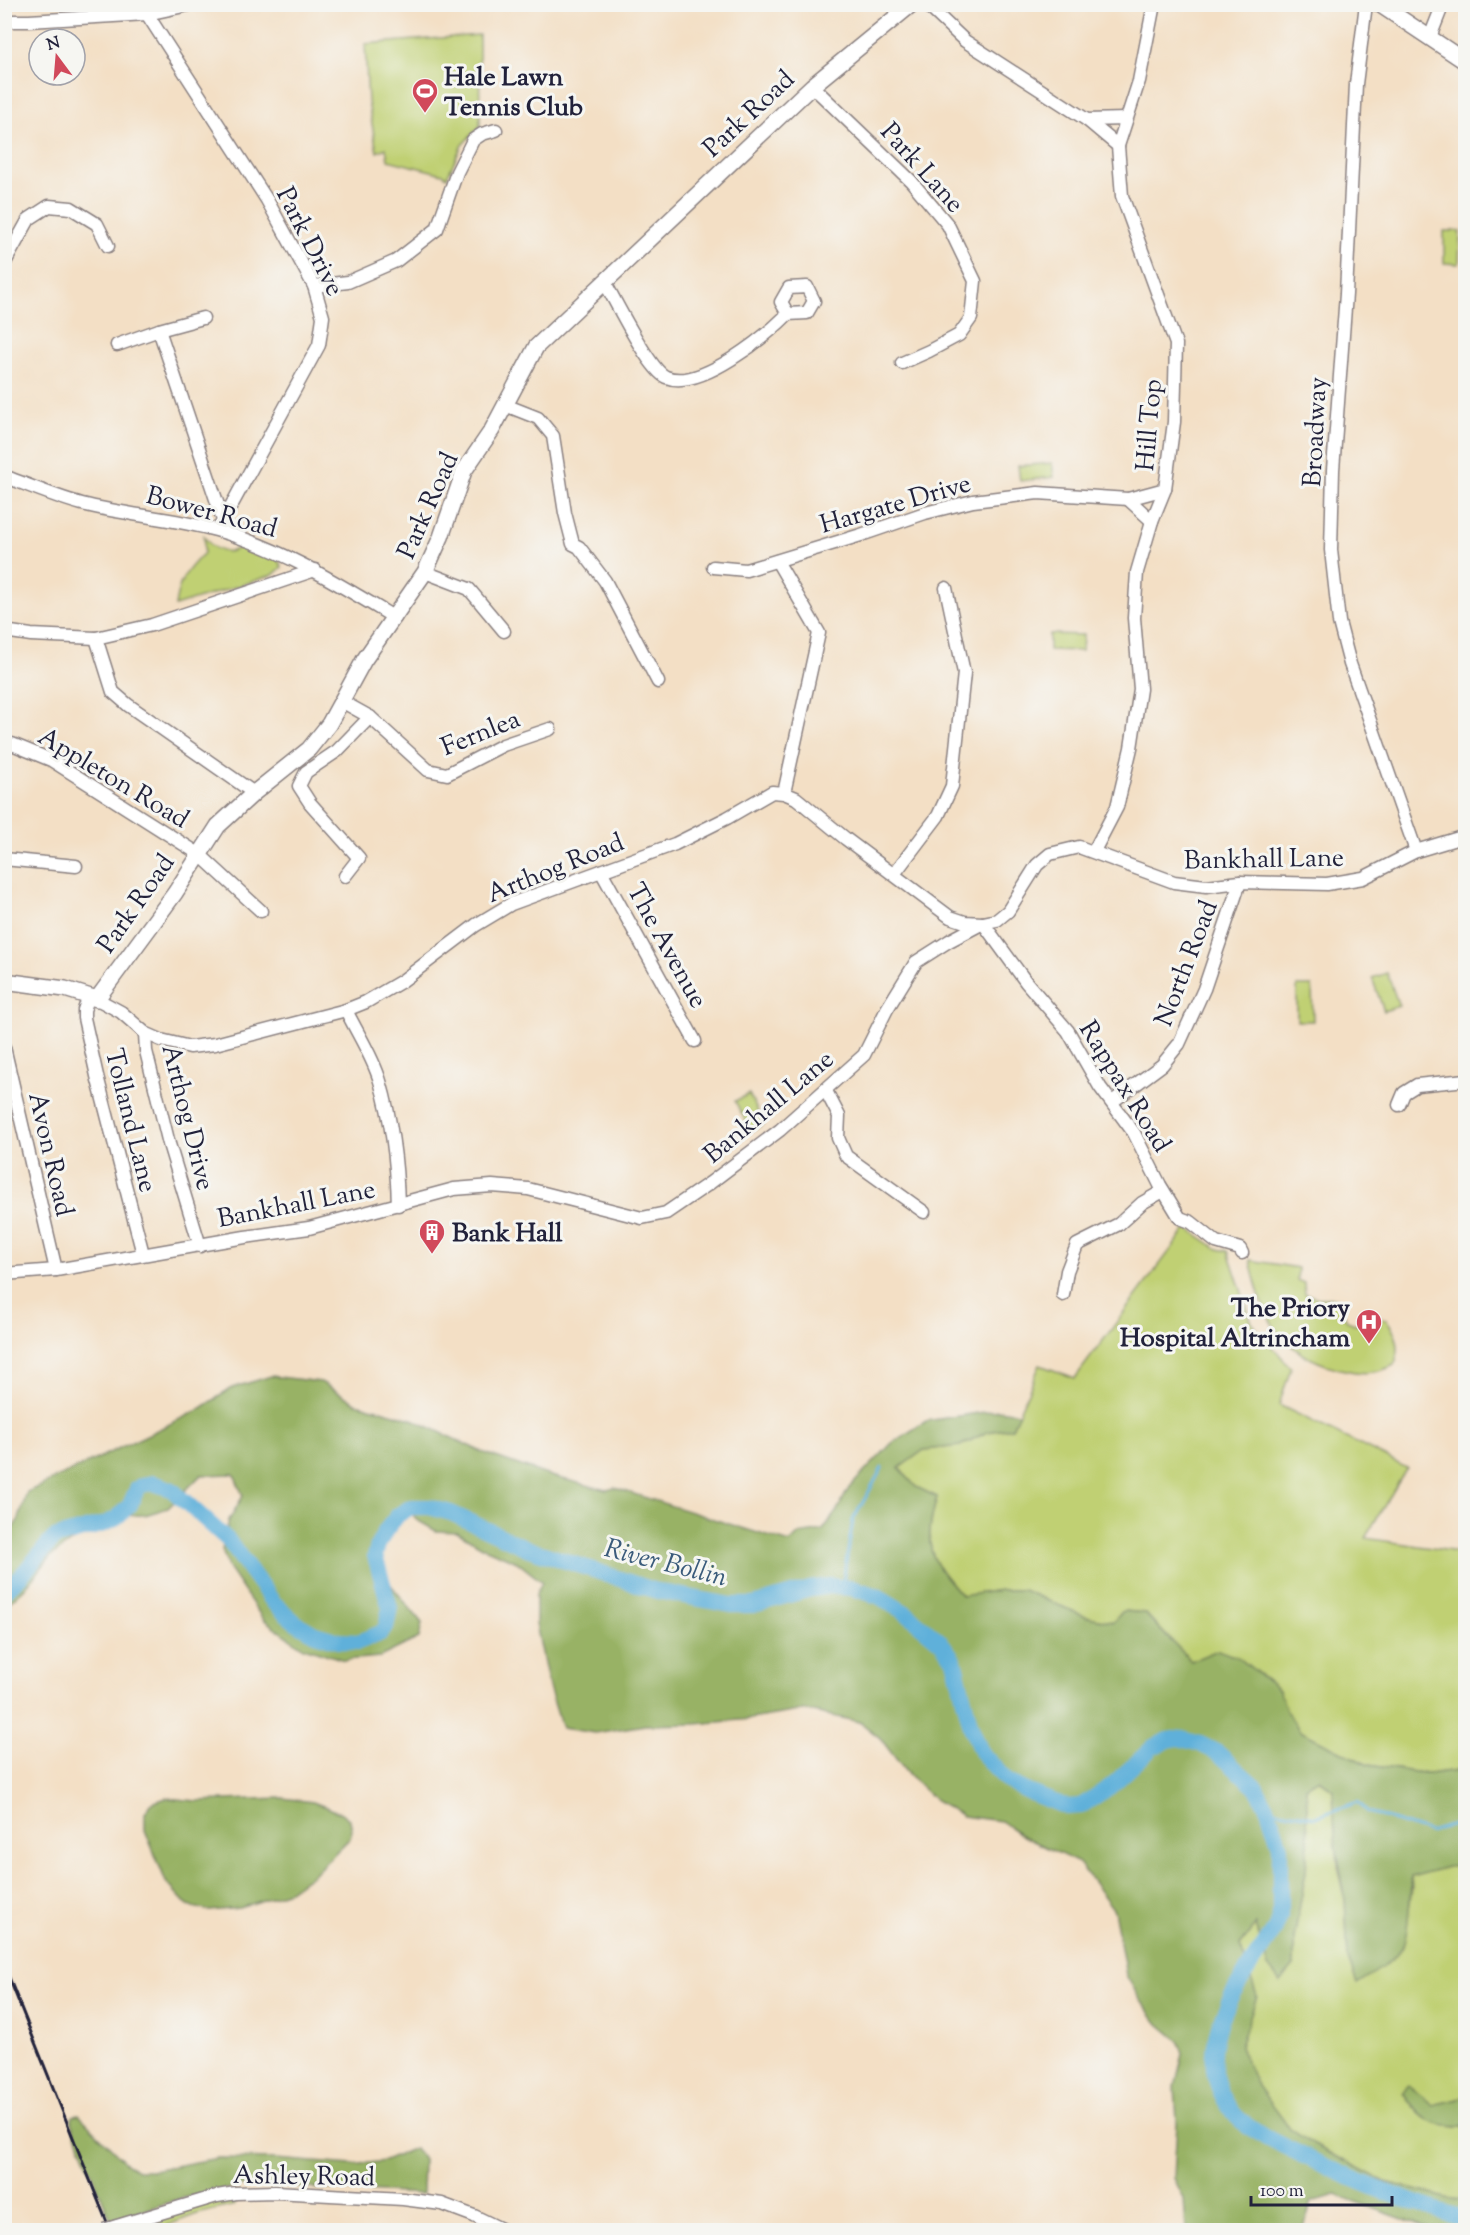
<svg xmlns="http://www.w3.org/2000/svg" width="1470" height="2235" viewBox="0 0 1470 2235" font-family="'Sorts Mill Goudy',serif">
<rect width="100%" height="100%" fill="#f6f6f2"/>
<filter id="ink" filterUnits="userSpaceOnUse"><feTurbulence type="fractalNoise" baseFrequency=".0167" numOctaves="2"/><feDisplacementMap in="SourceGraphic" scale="12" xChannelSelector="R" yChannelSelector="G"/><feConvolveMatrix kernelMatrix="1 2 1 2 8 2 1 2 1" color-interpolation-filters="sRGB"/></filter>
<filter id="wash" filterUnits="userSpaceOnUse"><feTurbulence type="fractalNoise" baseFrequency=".008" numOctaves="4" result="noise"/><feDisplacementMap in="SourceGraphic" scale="24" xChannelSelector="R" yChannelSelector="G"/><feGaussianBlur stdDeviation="1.35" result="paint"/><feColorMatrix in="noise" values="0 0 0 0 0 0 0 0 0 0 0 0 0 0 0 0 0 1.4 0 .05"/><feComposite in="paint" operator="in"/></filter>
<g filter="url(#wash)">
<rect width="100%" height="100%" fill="#f3dfc5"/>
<g fill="#c0d073" stroke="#717957" stroke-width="1.5">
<polygon points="479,35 480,126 462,145 447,177 443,174 388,160 386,148 377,152 368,102 365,44"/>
<polygon points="1444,231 1460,231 1459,264 1444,263"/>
<polygon points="1052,463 1054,477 1020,481 1018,466"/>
<path d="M204 536C212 550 229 558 241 545L278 559 282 567 273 575 175 606C178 581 186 571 204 553Z"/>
<polygon points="1049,634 1083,635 1082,651 1049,650"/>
<polygon points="1387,973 1399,1006 1384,1011 1372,978"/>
<polygon points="1297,986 1312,986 1313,1021 1297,1021"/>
<polygon points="749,1094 764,1124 751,1131 735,1101"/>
<path d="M1187 1228 1218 1249 1228 1251 1252 1323 1291 1368 1279 1405 1407 1468 1365 1538 1465 1553V1769L1429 1774 1368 1765 1300 1731 1287 1712 1279 1690 1218 1650 1191 1662 1145 1613 1123 1611 1113 1622 1084 1616 1023 1590H1001L962 1596C928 1558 923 1547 937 1497L916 1487 899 1468 924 1450 960 1446 987 1432 1012 1428 1040 1365 1075 1378Z"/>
<path d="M1250 1260 1298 1268 1297 1280 1304 1283 1305 1294 1318 1298H1337L1347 1321 1355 1324 1377 1317 1387 1320C1397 1335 1402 1348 1394 1365 1376 1375 1360 1374 1340 1369 1279 1354 1262 1317 1250 1260Z"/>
<polygon points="1318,1779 1333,1790 1338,1866 1345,1897 1348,1959 1356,1980 1403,1947 1412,1888 1411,1877 1465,1862 1465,2095 1458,2099 1433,2105 1409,2087 1455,2126 1465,2126 1465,2200 1450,2199 1385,2182 1314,2145 1290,2129 1250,2078 1240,2046 1256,1996 1240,1946 1256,1924 1268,1967 1294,1966 1294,1938 1306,1871 1308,1842 1306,1787"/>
<polygon points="232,2199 235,2205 197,2214 155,2230 122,2230 202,2205"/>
</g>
<g fill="#98b265" stroke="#5d6a50" stroke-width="1.5">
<path d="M271 1376 321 1382 356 1403 412 1419 482 1452 547 1475 606 1490 615 1488 790 1543 799 1534 823 1530 836 1512 849 1488 892 1443 926 1421 998 1410 1019 1413 1012 1428 987 1432 960 1446 924 1450 899 1468 916 1487 937 1497C923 1547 928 1558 962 1596L1001 1590H1023L1084 1616 1113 1622 1123 1611 1145 1613C1159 1630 1176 1644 1191 1661L1218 1650 1239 1658 1279 1690 1287 1712 1300 1731 1368 1765 1429 1774 1465 1769V1862L1411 1877C1411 1889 1408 1938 1402 1948 1392 1963 1372 1974 1357 1984L1348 1959 1345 1897 1335 1840 1333 1790 1319 1779 1306 1787 1308 1842 1306 1871 1294 1938V1966L1280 1982 1268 1967 1256 1925 1240 1946 1257 1996 1240 2046 1255 2082 1290 2129 1314 2145 1385 2182 1450 2199 1465 2200V2230H1435L1336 2195 1312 2202 1303 2227 1299 2230H1186L1184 2199 1174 2178 1177 2122 1175 2086 1183 2054 1178 2040 1159 2024 1141 2001 1126 1975 1114 1910 1079 1863 1023 1836 1001 1821 962 1816 934 1799 906 1772 880 1738 860 1722 804 1710 751 1719 695 1724 645 1725 595 1733 562 1728 549 1687 536 1624V1594L542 1582 517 1562 484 1548 457 1532 436 1531 415 1519 411 1507 398 1515 378 1545V1569L422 1623 419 1638 380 1657 344 1660 301 1646 263 1619 228 1568 222 1550 229 1520 243 1496 234 1474 201 1475 168 1508 145 1515 107 1516 50 1557 25 1588 5 1606V1539L19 1519 27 1492 197 1411 232 1388Z"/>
<polygon points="166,1798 197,1801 283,1798 313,1802 341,1813 350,1820 352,1830 350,1838 317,1871 289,1891 240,1908 210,1911 188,1906 166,1882 145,1830 145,1813 152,1803"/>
<path d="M1409 2086 1433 2105 1458 2099 1465 2095V2126C1430 2125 1422 2122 1403 2092Z"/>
<polygon points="79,2115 127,2164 138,2170 153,2170 218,2158 275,2159 352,2165 385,2161 415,2148 423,2160 422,2194 246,2185 179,2199 111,2221 71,2122 73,2116"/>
</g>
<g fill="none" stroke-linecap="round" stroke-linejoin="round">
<g stroke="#5fb0da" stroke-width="3">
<polyline points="842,1587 853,1520 882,1468"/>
<polyline points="1268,1809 1316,1817 1358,1802 1368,1812 1429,1832 1466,1821"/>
</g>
<path stroke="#5fb0da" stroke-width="16" d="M4 1592 19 1578 54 1538 104 1524 115 1519 130 1505 137 1489 142 1485 153 1483 171 1489 228 1540 274 1603 295 1622 315 1634 339 1641 358 1642 381 1633 386 1627 390 1608 375 1556 378 1545 386 1530 398 1515 411 1507H429L451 1513 529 1549 657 1591 731 1605H754L810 1589 830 1586 852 1588 878 1596 906 1613 941 1642 954 1660 971 1727 981 1752 1007 1781 1028 1792 1067 1807 1081 1806 1111 1786 1153 1747 1168 1740 1179 1738 1200 1744 1218 1753 1256 1787 1268 1809 1280 1846V1917L1275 1929C1248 1970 1210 2015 1214 2068 1215 2084 1226 2106 1237 2117 1253 2133 1284 2146 1304 2156 1357 2182 1409 2203 1466 2219"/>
</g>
</g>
<g filter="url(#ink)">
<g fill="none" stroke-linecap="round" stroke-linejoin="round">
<g stroke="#8a8080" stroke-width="15">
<g id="minor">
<polyline points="926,4 965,41 1087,120 1126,119"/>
<polyline points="1366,4 1356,84 1346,294 1333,470 1331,550 1339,622 1350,664 1416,851"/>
<polyline points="147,14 267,200 314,286 323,317 319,345 218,530"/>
<polyline points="4,21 29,21 147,14 193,4"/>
<polyline points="1430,37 1443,4"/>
<polyline points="812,86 911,181 948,225 975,281 971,318 959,335 929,351 902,363"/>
<polyline points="1087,120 1118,146"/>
<polyline points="4,264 29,219 49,206 71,208 97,224 108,246"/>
<path d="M604 281C615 300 649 370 666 377 700 391 766 336 788 314L807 313 814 301 807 287 789 288 781 302 788 314"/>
<polyline points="314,286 348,282 396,261 437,229 457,172 473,140 482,134 496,130"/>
<polyline points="159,330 223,520"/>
<polyline points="117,345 159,330 203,318"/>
<polyline points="505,405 538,418 553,436 565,513 573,544 579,547 605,581 658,682"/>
<path d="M4 476C30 486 56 497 82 504 126 515 172 518 216 530 281 548 337 583 395 618"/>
<polyline points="1128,499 1152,521"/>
<polyline points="777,561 819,633 784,793"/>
<polyline points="713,567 746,570 861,535 925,513 973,501 1038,493 1128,499 1165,489"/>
<polyline points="425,572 469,589 504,631"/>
<polyline points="4,631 31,635 96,638 152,625 315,570"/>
<polyline points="96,638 113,692 128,705 254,793"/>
<polyline points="343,702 370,717 428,770 447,774 503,745 550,729"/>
<polyline points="4,744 12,744 51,760 199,854 261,911"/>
<polyline points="1094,851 1117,807 1131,748 1140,689 1134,618 1137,572 1152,521 1165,489 1174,422 1176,344 1122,196 1118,146 1139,81 1154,4"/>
<polyline points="4,859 76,866"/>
<polyline points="601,871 695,1041"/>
<polyline points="894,874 938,816 952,786 964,673 946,588"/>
<polyline points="345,876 359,858 310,803 299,786 306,772 337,751 370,717"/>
<polyline points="983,923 1026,982 1068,1031 1100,1087 1134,1133 1160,1185 1180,1218 1191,1222 1216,1242 1240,1249 1242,1253"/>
<polyline points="89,996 84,1010 84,1018 97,1076 143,1254"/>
<polyline points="97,999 121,1012 145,1033 161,1040 190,1047 215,1044 346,1010 366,1002 402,981 476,925 511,904 675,844 727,818 772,792 784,793 796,798 846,839 950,917 965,922 982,923"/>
<path d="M346 1010C357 1033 373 1057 380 1081 392 1122 397 1163 398 1205"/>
<polyline points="145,1033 146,1051 169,1144 200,1246"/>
<polyline points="4,1047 56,1270"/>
<polyline points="826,1091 839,1116 838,1138 846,1156 924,1212"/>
<polyline points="1112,1102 1162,1065 1179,1044 1204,989 1240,882"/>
<polyline points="1399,1105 1404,1093 1417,1085 1466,1080"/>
<polyline points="4,1274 56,1270 245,1237 309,1228 454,1189 492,1186 528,1189 642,1218 666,1213 710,1183 780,1130 864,1055 887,1009 916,962 949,941 983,923 997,920 1008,911 1037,865 1050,854 1079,847 1174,882 1206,886 1240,882 1327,884 1363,878 1416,851 1459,838 1466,840"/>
<polyline points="1063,1295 1067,1271 1077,1245 1119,1224 1142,1203 1163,1191"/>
<polyline points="117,2226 217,2196 236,2193 275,2192 403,2199 442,2204 474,2216 503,2230"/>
</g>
</g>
<g stroke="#8a8080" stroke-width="18">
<g id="major">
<polyline points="1379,4 1466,62"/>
<polyline points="4,981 65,989 97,999 175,893 218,826 254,793 309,749 329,724 364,660 425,572 441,537 464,471 492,430 536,347 812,86 912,4"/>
</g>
</g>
<use href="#minor" stroke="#fff" stroke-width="12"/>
<use href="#major" stroke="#fff" stroke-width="15"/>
<polyline stroke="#22223b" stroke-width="3" points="4,1965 110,2230"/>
<g stroke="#8a8080" stroke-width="15" stroke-linecap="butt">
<polyline id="minor-bridge" points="104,2230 117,2226"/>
</g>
<use href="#minor-bridge" stroke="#fff" stroke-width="12"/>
</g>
</g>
<defs>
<g id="stadium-pin" transform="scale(1.35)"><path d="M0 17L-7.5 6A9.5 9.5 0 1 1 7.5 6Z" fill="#d1495b" stroke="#f6f6f2"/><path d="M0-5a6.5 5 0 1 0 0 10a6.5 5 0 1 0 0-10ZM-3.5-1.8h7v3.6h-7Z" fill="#fff"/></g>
<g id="building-pin" transform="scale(1.35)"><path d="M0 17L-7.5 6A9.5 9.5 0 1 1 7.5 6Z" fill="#d1495b" stroke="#f6f6f2"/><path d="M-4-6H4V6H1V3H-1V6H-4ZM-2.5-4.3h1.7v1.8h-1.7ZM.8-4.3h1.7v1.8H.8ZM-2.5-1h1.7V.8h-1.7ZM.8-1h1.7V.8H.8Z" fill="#fff"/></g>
<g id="hospital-pin" transform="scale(1.35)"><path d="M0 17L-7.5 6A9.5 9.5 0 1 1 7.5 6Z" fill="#d1495b" stroke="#f6f6f2"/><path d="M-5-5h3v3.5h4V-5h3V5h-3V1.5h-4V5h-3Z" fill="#fff"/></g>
</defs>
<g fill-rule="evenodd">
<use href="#stadium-pin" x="425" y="91"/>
<use href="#building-pin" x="432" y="1232"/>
<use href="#hospital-pin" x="1369" y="1322"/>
</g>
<g text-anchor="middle" stroke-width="6" stroke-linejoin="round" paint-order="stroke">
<g font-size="26" font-weight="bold" fill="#22223b" stroke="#f6f6f2" text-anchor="start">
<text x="444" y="85">Hale Lawn<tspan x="444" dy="30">Tennis Club</tspan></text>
<text x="452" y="1241">Bank Hall</text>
<text x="1350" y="1316" text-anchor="end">The Priory<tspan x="1350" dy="30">Hospital Altrincham</tspan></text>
</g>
<g font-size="26" fill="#22223b" stroke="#f6f6f2">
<text transform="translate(748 113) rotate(-43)" y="9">Park Road</text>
<text transform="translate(923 167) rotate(48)" y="9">Park Lane</text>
<text transform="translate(311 241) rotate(63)" y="9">Park Drive</text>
<text transform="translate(1148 425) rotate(-85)" y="9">Hill Top</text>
<text transform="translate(1314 432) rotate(-87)" y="9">Broadway</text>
<text transform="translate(895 503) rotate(-16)" y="9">Hargate Drive</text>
<text transform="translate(427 505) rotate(-66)" y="9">Park Road</text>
<text transform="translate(212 511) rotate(15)" y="9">Bower Road</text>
<text transform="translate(480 732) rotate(-22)" y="9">Fernlea</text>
<text transform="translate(114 777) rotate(31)" y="9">Appleton Road</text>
<text transform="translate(1264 858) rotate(-1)" y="9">Bankhall Lane</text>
<text transform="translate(555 867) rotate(-22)" y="9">Arthog Road</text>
<text transform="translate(135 903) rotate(-55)" y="9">Park Road</text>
<text transform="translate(668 945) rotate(61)" y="9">The Avenue</text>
<text transform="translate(1185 963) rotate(-69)" y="9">North Road</text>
<text transform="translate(1126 1086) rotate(58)" y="9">Rappax Road</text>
<text transform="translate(768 1106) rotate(-40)" y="9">Bankhall Lane</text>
<text transform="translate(189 1117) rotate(76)" y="9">Arthog Drive</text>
<text transform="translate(132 1120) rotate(76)" y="9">Tolland Lane</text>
<text transform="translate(52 1154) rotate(77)" y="9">Avon Road</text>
<text transform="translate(296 1203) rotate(-11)" y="9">Bankhall Lane</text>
<text transform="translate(304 2175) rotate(1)" y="9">Ashley Road</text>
</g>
<g font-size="27" font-style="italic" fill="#3a5b7b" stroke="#f6f6f2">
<text transform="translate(666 1562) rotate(14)" y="9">River Bollin</text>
</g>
</g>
<rect width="1470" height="2235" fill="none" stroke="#f6f6f2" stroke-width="24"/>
<g transform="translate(57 57) rotate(344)"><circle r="28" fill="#f6f6f2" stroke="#a1a1a9" stroke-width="1.5"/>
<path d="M0-4.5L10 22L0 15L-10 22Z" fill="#d1495b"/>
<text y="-9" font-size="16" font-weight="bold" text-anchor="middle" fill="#22223b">N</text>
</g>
<path d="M1251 2196v9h141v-9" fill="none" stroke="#22223b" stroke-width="3"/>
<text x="1260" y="2196" font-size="18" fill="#22223b" stroke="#f6f6f2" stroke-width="4.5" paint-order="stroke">100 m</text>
</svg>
